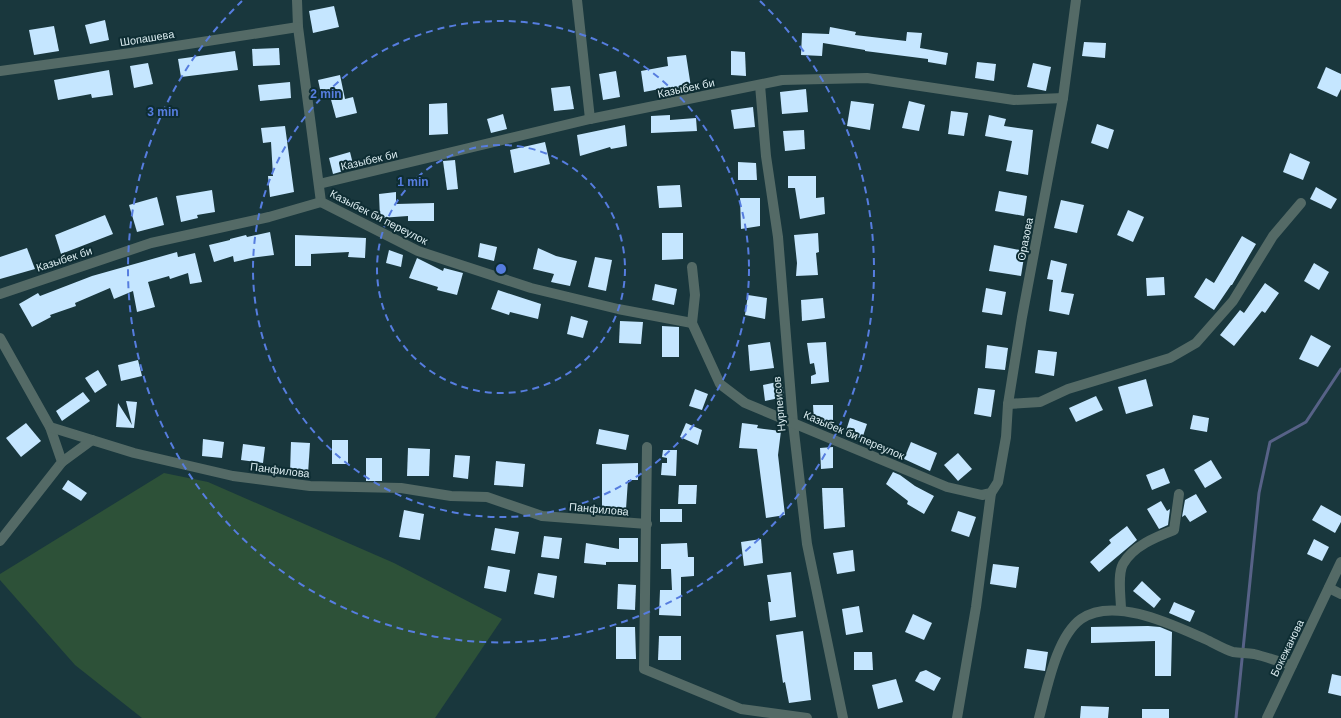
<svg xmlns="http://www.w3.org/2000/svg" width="1341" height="718" viewBox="0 0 1341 718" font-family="Arial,sans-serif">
<rect width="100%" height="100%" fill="#19373d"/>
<polygon fill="#2d5138" points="164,473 208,482 394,563 502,619 435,718 142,718 75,665 0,580 0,574"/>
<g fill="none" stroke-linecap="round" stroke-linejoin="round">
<polyline stroke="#576287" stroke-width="3" points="1236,718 1259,493 1270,442 1306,422 1341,369"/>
</g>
<g fill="#c5e6ff">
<polygon points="334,6 339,27 313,33 309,11"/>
<polygon points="105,20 109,40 90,44 85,25"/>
<polygon points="54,26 59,51 34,55 29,30"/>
<polygon points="830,27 856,32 855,35 906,41 907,32 922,33 920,48 948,53 946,65 928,62 928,59 865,51 865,50 823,43 822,56 801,55 802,33 829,34"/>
<polygon points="1084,42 1106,43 1105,58 1082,56"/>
<polygon points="279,48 280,65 253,66 252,49"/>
<polygon points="235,51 238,70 181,77 178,59"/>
<polygon points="731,51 745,52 746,76 731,75"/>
<polygon points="686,55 691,87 670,89 670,87 644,92 641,71 668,66 667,57"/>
<polygon points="977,62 996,64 994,81 975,78"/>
<polygon points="148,63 153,84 134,88 130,66"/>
<polygon points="1033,63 1051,67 1046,91 1027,87"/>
<polygon points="1326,67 1341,74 1341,89 1337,97 1317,88"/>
<polygon points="109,70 113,95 92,98 91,94 58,100 54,80"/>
<polygon points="616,71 620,97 603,100 599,74"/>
<polygon points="340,75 345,99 353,97 357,113 336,118 330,96 322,98 318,80"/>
<polygon points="290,82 291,98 260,101 258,85"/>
<polygon points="570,86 574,109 554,111 551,88"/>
<polygon points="806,89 808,112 782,114 780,92"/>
<polygon points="851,101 874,104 870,130 847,126"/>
<polygon points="909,101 925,105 919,131 902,128"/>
<polygon points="447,103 448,134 429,135 429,104"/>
<polygon points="753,107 755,127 734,129 731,110"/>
<polygon points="951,111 968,113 964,136 948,134"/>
<polygon points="503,114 507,129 491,133 487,119"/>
<polygon points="670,115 670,120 696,118 697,131 651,133 651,116"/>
<polygon points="989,115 1006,119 1004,126 1033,130 1028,175 1006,171 1012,141 985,136"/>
<polygon points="1097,124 1114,130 1108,149 1091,143"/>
<polygon points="625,125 627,146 611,149 610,147 580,156 577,135"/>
<polygon points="285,126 294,192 270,197 268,176 273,176 271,142 263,143 261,128"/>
<polygon points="804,130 805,149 785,151 783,131"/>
<polygon points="545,142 550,164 514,173 510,150"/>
<polygon points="350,152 354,168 333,174 329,158"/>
<polygon points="1290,153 1310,162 1303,180 1283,172"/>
<polygon points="455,160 458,189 447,190 443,161"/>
<polygon points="738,162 756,163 757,180 738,180"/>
<polygon points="788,176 816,176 816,198 824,197 825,214 800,219 795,188 788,188"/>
<polygon points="680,185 682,207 659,208 657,186"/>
<polygon points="1316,187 1337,199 1331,209 1310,199"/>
<polygon points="212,190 215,212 197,215 198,218 181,222 176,196"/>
<polygon points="999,191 1027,196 1024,216 995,211"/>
<polygon points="396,192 396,204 434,203 434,221 408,221 408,216 380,218 379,194"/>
<polygon points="157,197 164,225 137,232 129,205"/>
<polygon points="740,198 760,198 760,226 741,229"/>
<polygon points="1061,200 1084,205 1077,233 1054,228"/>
<polygon points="1128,210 1144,217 1133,242 1117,235"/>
<polygon points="105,215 113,234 61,254 55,235"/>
<polygon points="270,232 274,255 251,258 234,262 233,256 214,262 209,245 230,240 230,239 246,235 247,237"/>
<polygon points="662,233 683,233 683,259 662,260"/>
<polygon points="818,233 819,252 816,253 818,275 796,276 797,263 794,235"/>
<polygon points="295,235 366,238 365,258 348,257 349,252 311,254 311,266 295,266"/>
<polygon points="1242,236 1256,244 1232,285 1231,285 1214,310 1194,297 1206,278 1214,283"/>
<polygon points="480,243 497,247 494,261 478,257"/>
<polygon points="994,245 1025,251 1021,276 989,271"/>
<polygon points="27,248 35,269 0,279 0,257"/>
<polygon points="538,248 556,256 577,261 570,286 551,282 554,274 533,269"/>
<polygon points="389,250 403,255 401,267 386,263"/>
<polygon points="177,252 178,257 195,253 202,282 190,284 188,273 170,279 169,276 148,282 155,307 137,312 133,291 114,299 110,288 75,303 76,306 50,315 51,317 32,327 19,304 38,293 40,296 92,276"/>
<polygon points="595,257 612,260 606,291 588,287"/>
<polygon points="417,258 443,271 444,268 463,273 457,295 437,290 438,287 409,278"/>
<polygon points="1051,260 1067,264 1061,292 1074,294 1069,315 1049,311 1053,280 1047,279"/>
<polygon points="1314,263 1329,272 1319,290 1304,281"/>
<polygon points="1164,277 1165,295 1147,296 1146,278"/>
<polygon points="1265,283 1279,293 1265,313 1262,311 1234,346 1220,335 1240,310 1244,313"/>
<polygon points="655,284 677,289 674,305 652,300"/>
<polygon points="986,288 1006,292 1002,315 982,312"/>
<polygon points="498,290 541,304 538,319 510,312 509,315 491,309"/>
<polygon points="748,295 767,298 765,319 745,315"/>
<polygon points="823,298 825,318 802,321 801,300"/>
<polygon points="571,316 588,321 583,338 567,334"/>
<polygon points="620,321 643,322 641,344 619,343"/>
<polygon points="662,326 679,327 679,357 662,357"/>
<polygon points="1311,335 1331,346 1318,367 1299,359"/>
<polygon points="770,342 774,368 750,371 748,345"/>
<polygon points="826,342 829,382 811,384 811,376 816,374 814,363 810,364 807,343"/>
<polygon points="987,345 1008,348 1005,370 985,368"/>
<polygon points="1038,350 1057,352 1054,376 1035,373"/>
<polygon points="138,360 142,376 121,381 118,365"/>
<polygon points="98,370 107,385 95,393 85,378"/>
<polygon points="1146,379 1153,406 1126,414 1118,387"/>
<polygon points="782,381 784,397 765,401 763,385"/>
<polygon points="978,388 995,390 991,417 974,414"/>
<polygon points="695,389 708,394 702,410 689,406"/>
<polygon points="83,392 90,401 62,421 56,411"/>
<polygon points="1096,396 1103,410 1076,422 1069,408"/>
<polygon points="126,401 137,402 134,428 116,427 118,403 132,425"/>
<polygon points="813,405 833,405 833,421 814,423"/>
<polygon points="1193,415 1209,418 1207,432 1190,429"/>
<polygon points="850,418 867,424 862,439 845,434"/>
<polygon points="26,423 41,441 21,457 6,438"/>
<polygon points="686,423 702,430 698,445 680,437"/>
<polygon points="742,423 758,425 757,428 781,431 778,455 785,515 766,518 757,449 739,448"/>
<polygon points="599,429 629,435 626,450 596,444"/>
<polygon points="203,439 224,442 222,458 202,456"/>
<rect x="332" y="440" width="16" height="24"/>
<polygon points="291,442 310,443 308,474 290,473"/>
<polygon points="911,442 937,453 930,471 904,459"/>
<polygon points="243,444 265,447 263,463 241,460"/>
<polygon points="833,447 833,468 821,469 820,448"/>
<polygon points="408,448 430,449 429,476 407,476"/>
<polygon points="663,450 677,450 676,476 661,475 662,463 667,463 667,458 662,457"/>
<polygon points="958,453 972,469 958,481 944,465"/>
<polygon points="455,455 470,456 468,479 453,477"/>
<rect x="366" y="458" width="16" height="23"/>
<polygon points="1211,460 1222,478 1205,488 1194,470"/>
<polygon points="496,461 525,464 523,487 494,485"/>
<polygon points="638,463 638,480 628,480 626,509 602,507 602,464"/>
<polygon points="1164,468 1170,483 1152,490 1146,475"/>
<polygon points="893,472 900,475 915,486 934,496 924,514 907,504 908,501 886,484"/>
<polygon points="68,480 87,493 81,501 62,489"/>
<polygon points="679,485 697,485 696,504 678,504"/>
<polygon points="822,488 843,488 845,527 824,529"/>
<polygon points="1196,494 1207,512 1190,522 1185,515 1182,517 1185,500"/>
<polygon points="1161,501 1167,511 1170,509 1168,525 1159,529 1147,509"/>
<polygon points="1321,505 1341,516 1341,522 1335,533 1312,520"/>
<rect x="660" y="509" width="22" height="13"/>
<polygon points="404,510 424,514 420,540 399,537"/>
<polygon points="958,511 976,517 969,537 951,531"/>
<polygon points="1127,526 1137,540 1099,572 1090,562 1111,543 1109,540"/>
<polygon points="495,528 519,532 515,554 491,550"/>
<polygon points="544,536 562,538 559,559 541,557"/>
<polygon points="619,538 638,538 638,562 606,562 606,565 584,563 586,543 619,549"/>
<polygon points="761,539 763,563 744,566 741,542"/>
<polygon points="1314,539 1329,547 1322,561 1307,554"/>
<polygon points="687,543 688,557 694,557 694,576 681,577 681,616 659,615 660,590 672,590 671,569 661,569 661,544"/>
<polygon points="853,550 855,571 837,574 833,553"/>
<polygon points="993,564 1019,567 1016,588 990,584"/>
<polygon points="488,566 510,570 506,592 484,588"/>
<polygon points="791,572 796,617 770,621 768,602 771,602 767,575"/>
<polygon points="538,573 557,576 554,598 534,594"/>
<polygon points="1142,581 1161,599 1154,608 1133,591"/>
<polygon points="618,584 636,585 635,610 617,609"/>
<polygon points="1174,602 1195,611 1190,622 1169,613"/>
<polygon points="859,606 863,632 846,635 842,609"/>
<polygon points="913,614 932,623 924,640 905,632"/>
<polygon points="1148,626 1160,627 1172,632 1171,676 1155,676 1155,641 1091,643 1091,627"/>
<polygon points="616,627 635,627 636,659 616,659"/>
<polygon points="803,631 811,700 789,703 785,682 783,683 776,635"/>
<polygon points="659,636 681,636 681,660 658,660"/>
<polygon points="1027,649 1048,652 1045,671 1024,668"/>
<polygon points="854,652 872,652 873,670 854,670"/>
<polygon points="926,670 941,678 934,691 915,681 920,672"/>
<polygon points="1332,674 1341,676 1341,696 1328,693"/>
<polygon points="896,679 903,702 878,709 872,685"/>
<polygon points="1081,706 1109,707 1108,718 1080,718"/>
<rect x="1142" y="709" width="27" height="9"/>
</g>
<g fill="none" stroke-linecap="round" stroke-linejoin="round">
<g stroke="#546a66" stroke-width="10">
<polyline points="297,0 298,27 321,202 418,251 531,288 618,309 692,323"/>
<polyline points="577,0 590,119"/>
<polyline points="0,71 131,53 298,27"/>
<polyline points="760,85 766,156 778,237 793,423 807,544 843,718"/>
<polyline points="319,184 590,119 782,80 867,78 1014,100 1063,98"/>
<polyline points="692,267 695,295 692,323 720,384 745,403 947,487 982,495 991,493 998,482 1006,437 1008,404 1022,317 1063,98 1076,0"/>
<polyline points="0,294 151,243 269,217 321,202"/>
<polyline points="0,338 50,427 62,462 0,541"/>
<polyline points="1008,404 1040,402 1068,389 1170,358 1196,343 1233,301 1273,236 1301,203"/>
<polyline points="50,427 134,453 233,476 310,486 401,488 451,496 487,497 542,516 647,524"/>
<polyline points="647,447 644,669 741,709 807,718"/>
<polyline points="62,462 92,440"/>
<polyline points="1329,588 1341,594"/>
<path d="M1121 610C1121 597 1117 575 1123 564 1133 546 1156 537 1174 530L1179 494"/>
<polyline points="957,718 976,607 991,493"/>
<path d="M1039 718C1047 689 1056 637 1081 619 1114 596 1173 625 1205 639 1214 643 1223 649 1233 652 1240 653 1247 653 1254 654 1267 657 1279 662 1292 665"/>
<polyline points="1267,718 1341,562"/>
</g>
</g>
<g fill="none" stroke="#567ddf" stroke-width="2" stroke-dasharray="7 5">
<circle cx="501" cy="269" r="124"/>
<circle cx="501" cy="269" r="248"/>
<path d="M760 1A373 373 0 1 1 242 1"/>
</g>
<g text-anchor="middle" stroke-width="4" stroke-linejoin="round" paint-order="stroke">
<g font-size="11" fill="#daebef" stroke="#0e2d33">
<text transform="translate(147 38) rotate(-9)" y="4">Шопашева</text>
<text transform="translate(686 88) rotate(-12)" y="4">Казыбек би</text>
<text transform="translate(369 160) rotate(-13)" y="4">Казыбек би</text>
<text transform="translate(379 217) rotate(27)" y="4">Казыбек би переулок</text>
<text transform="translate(1025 239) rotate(-79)" y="4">Оразова</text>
<text transform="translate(64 259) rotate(-18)" y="4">Казыбек би</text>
<text transform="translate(779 404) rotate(-95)" y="4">Нурпеисов</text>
<text transform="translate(854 435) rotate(23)" y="4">Казыбек би переулок</text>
<text transform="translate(280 470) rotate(7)" y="4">Панфилова</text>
<text transform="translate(599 509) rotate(5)" y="4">Панфилова</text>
<text transform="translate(1287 648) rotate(-64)" y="4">Бокежанова</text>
</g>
</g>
<circle cx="501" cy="269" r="6" fill="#567ddf" stroke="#0e2d33" stroke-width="2"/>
<g font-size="12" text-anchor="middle" font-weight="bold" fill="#567ddf" stroke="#0e2d33" stroke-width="4" stroke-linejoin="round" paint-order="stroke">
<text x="326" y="98">2 min</text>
<text x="163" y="116">3 min</text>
<text x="413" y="186">1 min</text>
</g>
</svg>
